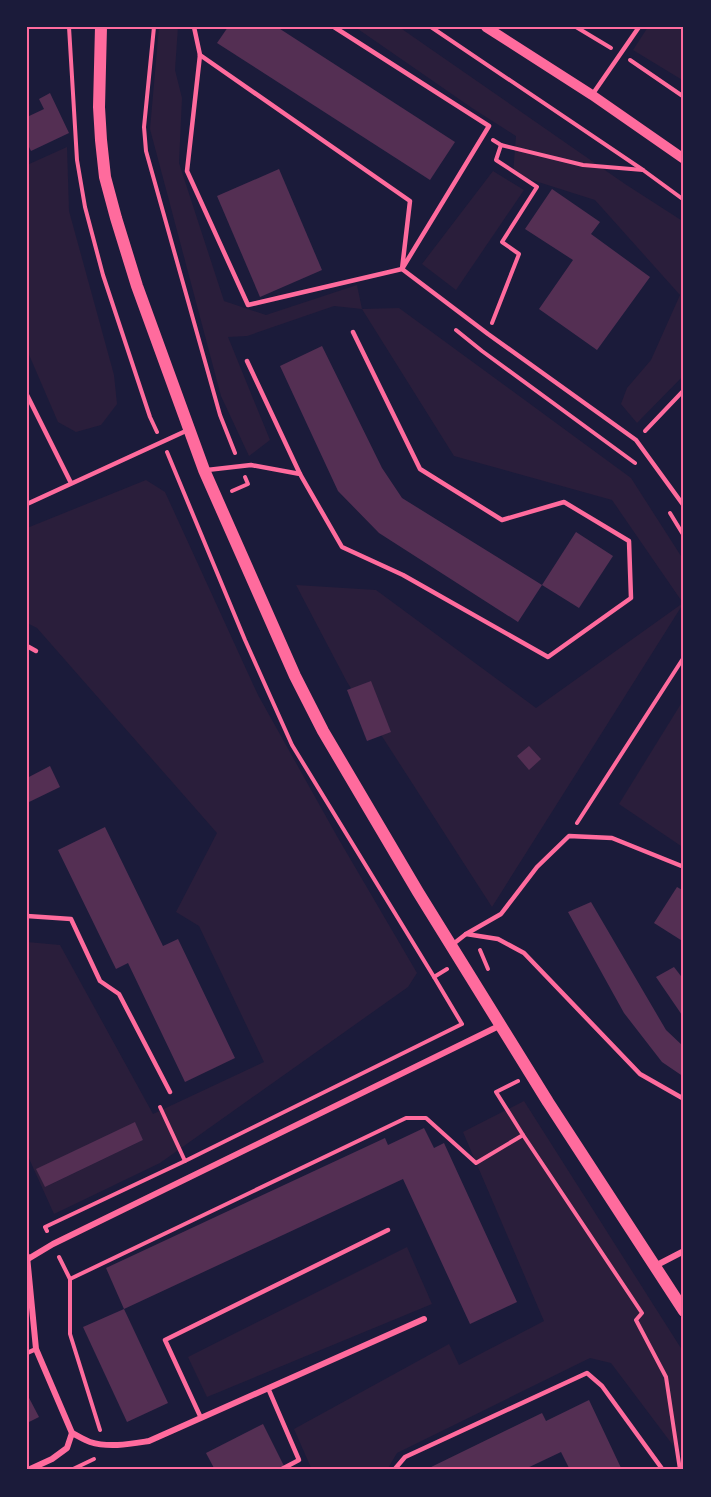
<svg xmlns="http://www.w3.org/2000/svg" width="711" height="1497" viewBox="0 0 711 1497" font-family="'Source Serif 4',serif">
<rect width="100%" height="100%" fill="#1b1b3a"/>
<g fill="#2a1e3b" fill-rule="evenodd">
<polygon points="159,27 178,27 175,70 182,98 179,163 224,301 266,315 357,285 362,309 399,308 631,478 681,556 683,604 492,907 347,682 296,585 376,590 536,708 683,603 612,500 454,456 362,309 334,306 247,336 228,337 270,440 249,456 221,396 150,129"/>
<polygon points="355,27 399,27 625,184 684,222 684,375 637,423 621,404 627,388 651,360 680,295 595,200 513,174 516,136 472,108"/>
<polygon points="648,27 684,28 684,81 633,50"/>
<polygon points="67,147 69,211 114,375 117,404 101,425 76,432 58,422 27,350 27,165"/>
<polygon points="493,171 524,190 456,290 422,264"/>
<path d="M146 480 165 492 258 695 338 838 417 973 408 987 160 1163 54 1214 27 1154V942L60 945 153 1114 264 1062 199 926 176 912 217 833 37 628 27 623V528ZM135 1123 143 1140 45 1187Z"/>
<polygon points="684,699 684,848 619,804"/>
<polygon points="524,1101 684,1353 684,1460 611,1363 590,1358 397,1453 387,1470 312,1470 294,1429 449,1344 459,1365 544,1321 463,1132"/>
<polygon points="407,1247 432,1304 207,1397 188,1357"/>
</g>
<g fill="#542f53">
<polygon points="228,27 277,27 455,142 430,180 217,43"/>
<polygon points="50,93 69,133 31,151 27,143 27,117 44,109 39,99"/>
<polygon points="279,169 322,270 260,297 217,196"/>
<polygon points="552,189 600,222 591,234 650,277 597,350 539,309 573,260 525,229"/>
<polygon points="322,346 382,468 402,498 542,585 518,622 379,533 338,491 280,366"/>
<polygon points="576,532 613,556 579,608 542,585"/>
<polygon points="371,681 391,732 367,741 347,690"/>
<polygon points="529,746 541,759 529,770 517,756"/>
<polygon points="50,766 60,787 27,803 27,778"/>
<polygon points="105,827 163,946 178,939 235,1058 185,1082 128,963 116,969 58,850"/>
<polygon points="677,887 684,891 684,942 654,923"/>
<polygon points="591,902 666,1030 684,1047 684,1077 662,1062 624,1013 568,912"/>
<polygon points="674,967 684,980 684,1018 656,977"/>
<polygon points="135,1122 143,1140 45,1187 36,1169"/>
<polygon points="424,1128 434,1148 444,1143 517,1302 470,1324 403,1179 124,1309 106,1268 385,1138 388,1145"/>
<polygon points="124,1309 168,1403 127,1422 83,1327"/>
<polygon points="27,1394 39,1417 27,1423"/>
<polygon points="589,1400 622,1470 570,1470 561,1452 523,1470 425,1470 542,1413 546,1421"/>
<polygon points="263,1424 284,1466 276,1470 215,1470 206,1453"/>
</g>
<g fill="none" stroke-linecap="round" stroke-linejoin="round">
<g stroke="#ff6b9d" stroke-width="4">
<polyline points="69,27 77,160 85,207 103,275 150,417 157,432"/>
<polyline points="154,27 144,127 146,151 220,415 235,453"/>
<polyline points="431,27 643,170 684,200"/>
<polyline points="576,27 611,48"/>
<polyline points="630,60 684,97"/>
<polyline points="493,140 501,145 583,165 643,170"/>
<polyline points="492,323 519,254 502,242 537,187 496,160 501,145"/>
<polyline points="456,330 482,351 635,463"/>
<polyline points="645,431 684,390"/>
<polyline points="167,452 245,640 292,745 434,977"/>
<polyline points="232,491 248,484 245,477"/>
<polyline points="670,513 684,536"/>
<polyline points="577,823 684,657"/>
<polyline points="480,950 488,969"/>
<polyline points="160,1107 185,1161"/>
<polyline points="523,1135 642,1313 636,1320 666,1377 680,1470"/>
<polyline points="47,1231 45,1227 185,1161 462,1024 434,977 447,969"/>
<polyline points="59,1257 70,1279"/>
<polyline points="100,1430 70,1334 70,1279 406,1118 426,1118 476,1163 523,1135 496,1092 518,1081"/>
<polyline points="71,1470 94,1459"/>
</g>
<g stroke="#ff6b9d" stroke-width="4.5">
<polyline points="194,27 200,55 187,171 248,305 402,269 488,334 636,440 684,506"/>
<polyline points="200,55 410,201 402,269 489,126 334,27"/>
<polyline points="592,95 639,27"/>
<polyline points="247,361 300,474"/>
<polyline points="27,395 71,483"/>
<polyline points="207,470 251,465 300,474 342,547 403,575 548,657 631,598 629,541 564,502 502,520 420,469 353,332"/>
<polyline points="27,504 188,430"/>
<polyline points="27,646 36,651"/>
<polyline points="27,916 71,919 100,981 119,994 170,1092"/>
<polyline points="466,934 501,914 537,867 569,836 612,838 684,867"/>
<polyline points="452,945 466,934 498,939 524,953 640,1074 684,1099"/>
<polyline points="27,1353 36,1349"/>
<polyline points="268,1388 299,1460 280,1470"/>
<polyline points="201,1418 165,1340 388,1230"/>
<polyline points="394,1470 405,1457 587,1373 602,1386 663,1470"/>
</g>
<g stroke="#ff6b9d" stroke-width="6">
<polyline points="27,1256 36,1349 72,1433"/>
<polyline points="28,1259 53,1244 501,1025"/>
<polyline points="655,1266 684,1251"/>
<path d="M28 1470 52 1459 67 1448 72 1433C78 1436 84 1440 90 1442 109 1448 130 1444 149 1441L424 1319"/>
</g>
<polyline stroke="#ff6b9d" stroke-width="10" points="486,27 592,95 684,159"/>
<polyline stroke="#ff6b9d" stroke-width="12" points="101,27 99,107 101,140 105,177 116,218 137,286 204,470 295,676 323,731 418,892 548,1102 684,1311"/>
</g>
<rect width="711" height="1497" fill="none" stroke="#1b1b3a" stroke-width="57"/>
<rect x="28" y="28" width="654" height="1440" fill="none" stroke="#ff6b9d" stroke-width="2"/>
</svg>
